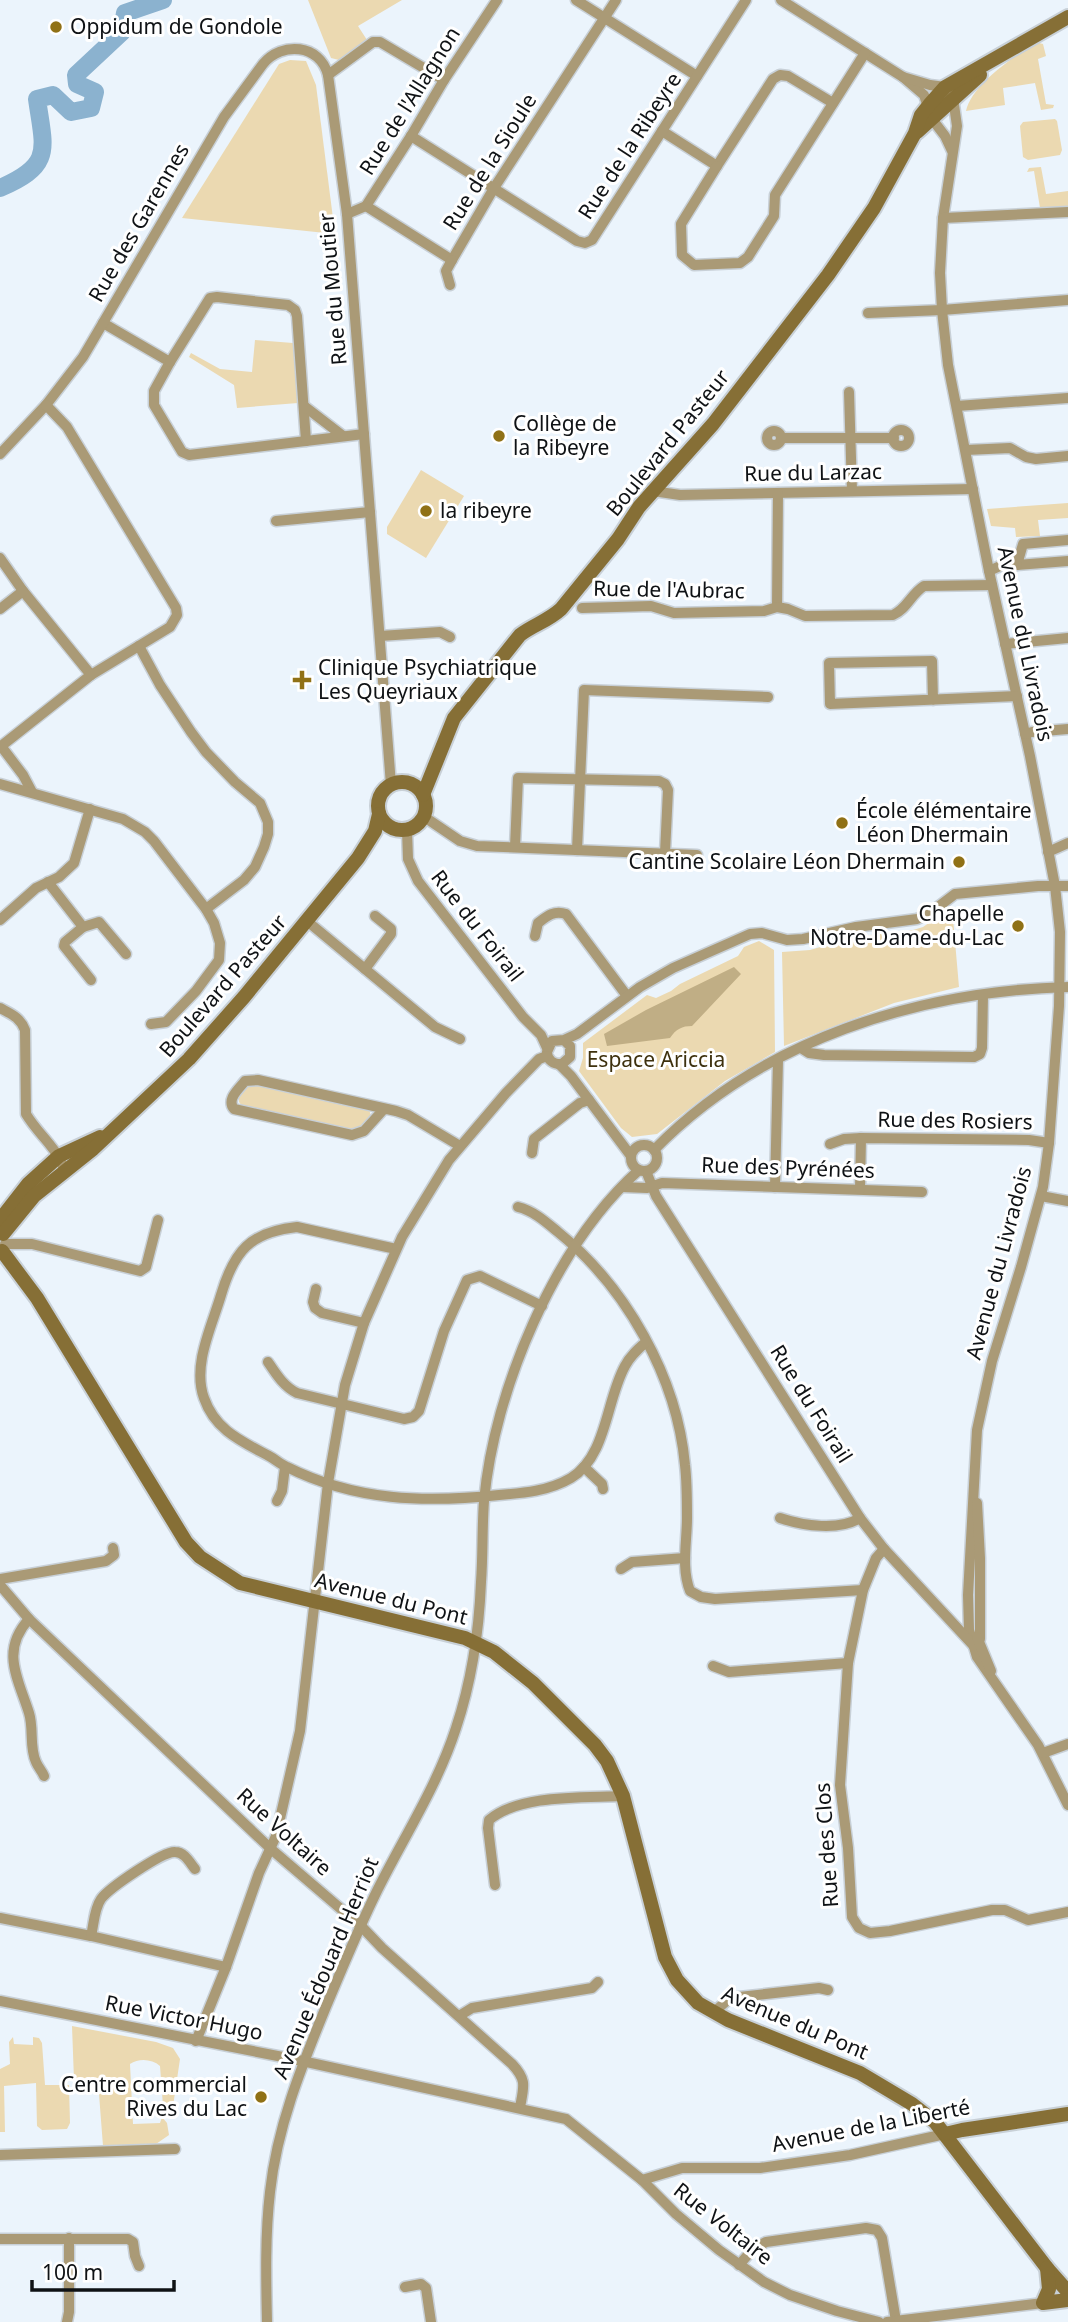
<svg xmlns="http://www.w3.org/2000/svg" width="1068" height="2322" viewBox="0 0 1068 2322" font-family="'Noto Sans',sans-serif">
<rect width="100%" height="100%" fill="#ebf4fc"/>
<g fill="#ebd9b1">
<polygon points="308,0 402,0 358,26 367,40 339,60 331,58"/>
<path d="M1035 42 1043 44 1046 56 1038 59 1046 104 1054 105 1053 108 1041 110 1035 83 1003 88 1005 105 966 111C972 84 1013 58 1035 42Z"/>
<polygon points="290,60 306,61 316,85 335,234 182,218 279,64"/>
<polygon points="1055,119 1057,121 1062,150 1060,155 1028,160 1023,157 1020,126 1023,122"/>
<polygon points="1041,167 1046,194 1068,191 1068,206 1040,208 1034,171 1027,172 1029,168"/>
<polygon points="255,340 293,343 298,403 237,408 234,385 189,357 191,353 220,369 252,372"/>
<polygon points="421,470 464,496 426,558 387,534 387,527"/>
<polygon points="1068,503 1068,518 1038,520 1040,536 1016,537 1015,528 991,526 987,509"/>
<polygon points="952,907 959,987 894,1003 784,1046 782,952 810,950 854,937 913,930 923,927"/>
<polygon points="759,941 774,950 775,1052 725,1081 657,1134 632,1137 621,1128 579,1071 583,1058 583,1043 647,995 656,998 671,991 680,984 738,956 744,947"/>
<polygon points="258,1085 369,1109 371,1116 361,1128 352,1130 242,1106 239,1102 239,1098 248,1086"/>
<path d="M72 2026 156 2042 173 2048 180 2059 172 2113 163 2106 160 2066C152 2059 139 2058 130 2064L133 2124 160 2123 162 2117 167 2123 169 2135 156 2144 103 2146 98 2081 93 2077 74 2080Z"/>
<polygon points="13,2037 14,2044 33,2045 33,2037 39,2038 42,2043 45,2085 69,2085 70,2123 67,2129 42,2130 37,2126 36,2083 4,2086 5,2132 0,2132 0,2069 10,2064 9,2042"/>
</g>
<path fill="#c0ae85" d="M734 967 741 974 692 1026C682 1026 676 1029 670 1038L607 1046 604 1034 646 1010Z"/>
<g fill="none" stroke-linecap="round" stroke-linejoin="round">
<path stroke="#8bb2cf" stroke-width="18" d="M0 188C54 165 44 149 37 99L53 95 71 112 91 108 95 92 77 84 76 75 122 32 125 13 163 0"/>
<g stroke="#c8d0d7" stroke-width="13">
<g id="street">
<polyline points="576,0 697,76"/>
<polyline points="781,0 903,77 924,95 932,119 945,136 952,151"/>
<polyline points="328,75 373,42 380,42 444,80"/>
<polyline points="903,77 930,85 945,87 953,98 957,126 943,218 940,273 942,310 948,365 989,571 1030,756 1055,886 1060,932 1059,1006 1049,1143 1043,1187 1021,1267 992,1361 977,1430 968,1595 969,1630 977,1657 1038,1745 1068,1805"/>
<polyline points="662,131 717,166 773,79 780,75 788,76 833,103"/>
<polyline points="411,136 577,241 585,243 592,240 746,0"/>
<polyline points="717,166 681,224 682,255 694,265 740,263 748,257 774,216 775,195 865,53"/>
<polyline points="366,206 452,260 494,188 616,0"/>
<polyline points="347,214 366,206 411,136 444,80 497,0"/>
<polyline points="943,218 1068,212"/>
<polyline points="450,285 446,271 452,260"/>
<polyline points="868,313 942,310 1068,300"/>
<polyline points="103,323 170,362 154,391 154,405 182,452 189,455 364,434"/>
<polyline points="170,362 210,298 217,297 288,305 295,310 297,316 306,441"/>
<polyline points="849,392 852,491"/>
<polyline points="304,406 343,436"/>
<polyline points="957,406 1068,398"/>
<circle cx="901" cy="438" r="8"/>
<circle cx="774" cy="438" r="7"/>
<polyline points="781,438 894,438"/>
<polyline points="966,450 1010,448 1026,457 1036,459 1068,456"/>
<path d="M0 454 46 405 83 357 224 117 263 64C282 41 320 44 328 75L347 214 391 785"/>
<polyline points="653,491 680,495 973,489"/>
<polyline points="276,521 370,512"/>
<polyline points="1068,540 1023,544 1017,565 1068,561"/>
<polyline points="0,558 23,591 91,675"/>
<polyline points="989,571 1000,566 1017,565"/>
<polyline points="777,607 778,493"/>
<path d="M582 608 651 606 674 613 764 611 777 607 788 609 805 616 893 615C907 609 911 594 924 586L992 585"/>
<polyline points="0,609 23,591"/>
<polyline points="380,636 440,632 450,637"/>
<polyline points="1005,644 1068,638"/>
<polyline points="139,646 160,685 191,732 206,752 235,782 260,803 268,822 268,834 264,847 255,867 244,880 206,909"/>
<polyline points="933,700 932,661 829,663 830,704 1017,696"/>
<polyline points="1025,734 1032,732 1068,729"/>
<polyline points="1,746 23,775 32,792"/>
<polyline points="0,747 91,675 170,627 177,615 176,608 67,427 46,405"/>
<polyline points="0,784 123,819 145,832 154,841 206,909 214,923 220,943 219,960 196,991 166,1022 151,1024"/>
<polyline points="423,816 460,841 477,846 697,855"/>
<polyline points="407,830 408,859 418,881 523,1017 541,1035 547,1048"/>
<polyline points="515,847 518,778 659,781 665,784 668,790 665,853"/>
<polyline points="577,850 584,690 768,697"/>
<polyline points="1048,852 1068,843"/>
<polyline points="48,882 83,927 99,922 126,954"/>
<polyline points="0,920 36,888 59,877 74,863 90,809"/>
<polyline points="307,921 435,1027 460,1039"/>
<polyline points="83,927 65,942 64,946 91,980"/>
<path d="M535 936 538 923C547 916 554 910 566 914L627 996"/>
<polyline points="365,969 391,934 391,929 375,916"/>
<path d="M0 1008C11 1014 20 1017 25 1030L26 1114C40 1137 54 1143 65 1171"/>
<path d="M564 1040 570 1046V1057L562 1064C554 1065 547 1060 547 1052L552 1041 564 1040 577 1034 640 987 673 968 750 934 762 933 787 940 803 939 856 927 917 919 930 913 955 894 1038 886H1068"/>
<polyline points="801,1048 809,1053 824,1055 974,1057 980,1054 982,1048 983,995"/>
<polyline points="559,1064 571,1076 631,1156"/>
<path d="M384 1109 364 1131 352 1135 234 1109C226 1099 239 1089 245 1081L258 1080 396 1111 408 1115 460 1146"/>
<polyline points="830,1144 844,1139 861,1138"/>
<circle cx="644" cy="1158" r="13"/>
<path d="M654 1150C761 1040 918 991 1068 987"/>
<polyline points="532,1153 534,1139 580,1103 589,1100"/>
<polyline points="646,1171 656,1196 860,1518 884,1549 974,1646"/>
<polyline points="622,1187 647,1188 662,1183 922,1192"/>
<polyline points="775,1187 778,1060"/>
<polyline points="860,1189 861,1138 1029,1140 1049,1143"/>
<polyline points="1041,1196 1068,1201"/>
<path d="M518 1207C534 1211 546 1222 558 1232 626 1287 677 1377 685 1465 687 1482 687 1500 687 1518 687 1542 681 1568 690 1591L701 1597 715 1599 863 1590"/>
<polyline points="5,1244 32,1244 140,1271 146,1267 158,1220"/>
<path d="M396 1249 297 1227C250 1232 234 1251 221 1295 212 1326 192 1365 204 1398 215 1430 241 1441 269 1456 275 1459 280 1464 287 1467 355 1501 425 1503 499 1495 524 1493 549 1491 571 1478 607 1456 606 1400 625 1366 630 1356 638 1349 646 1342"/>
<polyline points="316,1289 313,1302 315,1308 322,1313 364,1323"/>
<path d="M268 1362C276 1374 284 1387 297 1393L404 1419 413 1417 419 1411 444 1331 467 1280 480 1276 542 1306"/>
<polyline points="584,1467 602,1484 603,1489"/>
<polyline points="277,1501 282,1491 285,1467"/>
<polyline points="977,1503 980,1558 980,1639"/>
<path d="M780 1518C804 1526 839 1531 860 1518"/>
<polyline points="884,1549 876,1558 863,1590 848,1663 840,1785 848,1848 852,1917 859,1928 870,1933 890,1931 992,1910 1005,1910 1028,1920 1068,1912"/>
<polyline points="621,1569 632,1562 685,1558"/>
<polyline points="0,1579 106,1561 114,1555 113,1548"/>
<path d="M0 1585 29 1619 271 1849 362 1927 382 1948 512 2064C527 2080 524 2086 520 2107"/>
<path d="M29 1619C0 1651 18 1678 29 1713 34 1729 29 1747 36 1762 38 1767 42 1771 44 1776"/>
<polyline points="977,1637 991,1671"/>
<polyline points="713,1666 729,1672 848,1663"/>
<polyline points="1043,1753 1068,1744"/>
<path d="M495 1885 488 1828 489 1820C519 1794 584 1798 623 1796"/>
<polyline points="0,1918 91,1936 226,1967"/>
<path d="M91 1936C94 1924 94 1909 101 1899 109 1888 163 1851 175 1852 185 1852 190 1863 195 1869"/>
<polyline points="0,2001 293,2059 566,2119 642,2180 676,2214 719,2250 764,2282 790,2295 837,2311 879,2322"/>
<polyline points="714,2012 730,1998 819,1988 828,1990"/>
<polyline points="459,2016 472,2008 592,1988 598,1982"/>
<polyline points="196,2041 226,1967 259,1873 276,1836 300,1731 328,1483 345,1385 364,1323 402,1237 449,1160 506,1093 539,1059 547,1056"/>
<polyline points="0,2155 175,2149"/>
<polyline points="642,2180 682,2168 760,2168 850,2155 945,2134"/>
<polyline points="0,2239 128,2239 133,2242 135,2256 139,2266"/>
<polyline points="739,2265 753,2249 766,2242 866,2228 877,2230 882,2238 896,2321"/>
<polyline points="405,2287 421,2284 426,2288 431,2322"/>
<polyline points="67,2322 69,2312 69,2238"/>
<path d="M267 2322C266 2279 265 2235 270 2192 277 2127 301 2068 325 2009 341 1971 357 1932 375 1895 402 1840 437 1787 456 1728 472 1680 479 1632 481 1582 483 1555 482 1528 484 1501 494 1390 555 1245 639 1170"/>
<polyline points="887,2322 1043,2303"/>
</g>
</g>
<g stroke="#c8d0d7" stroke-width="18">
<g id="secondary">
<polyline points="917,132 980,75"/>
<circle cx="402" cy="806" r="24"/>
<path d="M423 795 454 718 520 635C533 625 548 621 561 609L618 539 639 507 713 424 828 275 874 208 915 133 921 115 929 105 945 87 1068 17"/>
<polyline points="0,1220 28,1184 59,1156 100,1137"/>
<polyline points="3,1234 34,1196 93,1149 189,1059 244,997 358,858 375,831 379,814"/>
<polyline points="2,1251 37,1298 186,1542 200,1557 240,1583 465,1638 494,1652 533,1683 595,1745 607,1761 623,1796 665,1957 677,1980 698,2003 728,2020 860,2073 912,2104 935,2122 1047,2268 1068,2292"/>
<polyline points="945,2134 962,2130 1068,2114"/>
<polyline points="1047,2268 1049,2289 1043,2303 1068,2300"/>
</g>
</g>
<use href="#street" stroke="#aa9a76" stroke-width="10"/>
<use href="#secondary" stroke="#866f36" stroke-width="14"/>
</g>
<g fill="#907116" stroke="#fff" stroke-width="2.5">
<circle cx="56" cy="27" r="7"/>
<circle cx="499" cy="436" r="7"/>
<circle cx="426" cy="511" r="7"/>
<path d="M298.5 669.5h7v7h7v7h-7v7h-7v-7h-7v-7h7z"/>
<circle cx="842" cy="823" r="7"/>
<circle cx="959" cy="862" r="7"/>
<circle cx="1018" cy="926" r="7"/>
<circle cx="261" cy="2097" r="7"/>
</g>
<g text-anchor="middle" stroke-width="6" stroke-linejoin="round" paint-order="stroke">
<g font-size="21" fill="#0f1215" stroke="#fff" text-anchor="start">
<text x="70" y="34">Oppidum de Gondole</text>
<text x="513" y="431">Collège de<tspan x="513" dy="24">la Ribeyre</tspan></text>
<text x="440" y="518">la ribeyre</text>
<text x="318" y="675">Clinique Psychiatrique<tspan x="318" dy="24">Les Queyriaux</tspan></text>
<text x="856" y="818">École élémentaire<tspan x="856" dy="24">Léon Dhermain</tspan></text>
<text x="945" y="869" text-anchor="end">Cantine Scolaire Léon Dhermain</text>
<text x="1004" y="921" text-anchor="end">Chapelle<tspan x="1004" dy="24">Notre-Dame-du-Lac</tspan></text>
<text x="247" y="2092" text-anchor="end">Centre commercial<tspan x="247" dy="24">Rives du Lac</tspan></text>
</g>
<g font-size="21" fill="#0f1215" stroke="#fff">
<text transform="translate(410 101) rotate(-58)" y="7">Rue de l'Allagnon</text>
<text transform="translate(630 146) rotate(-57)" y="7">Rue de la Ribeyre</text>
<text transform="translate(490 162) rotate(-58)" y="7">Rue de la Sioule</text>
<text transform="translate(139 223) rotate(-60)" y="7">Rue des Garennes</text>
<text transform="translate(333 289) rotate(-95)" y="7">Rue du Moutier</text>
<text transform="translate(668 443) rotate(-51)" y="7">Boulevard Pasteur</text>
<text transform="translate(813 473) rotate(-1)" y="7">Rue du Larzac</text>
<text transform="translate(669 590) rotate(1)" y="7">Rue de l'Aubrac</text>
<text transform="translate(1025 644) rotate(78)" y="7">Avenue du Livradois</text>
<text transform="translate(477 926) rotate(52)" y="7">Rue du Foirail</text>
<text transform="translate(223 986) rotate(-49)" y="7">Boulevard Pasteur</text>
<text transform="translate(955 1121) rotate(1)" y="7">Rue des Rosiers</text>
<text transform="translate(788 1168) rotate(2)" y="7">Rue des Pyrénées</text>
<text transform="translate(999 1263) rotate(-75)" y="7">Avenue du Livradois</text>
<text transform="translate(811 1404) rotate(58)" y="7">Rue du Foirail</text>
<text transform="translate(391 1599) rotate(14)" y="7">Avenue du Pont</text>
<text transform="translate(284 1832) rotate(42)" y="7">Rue Voltaire</text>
<text transform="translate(827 1845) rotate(-94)" y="7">Rue des Clos</text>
<text transform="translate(326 1968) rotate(-67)" y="7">Avenue Édouard Herriot</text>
<text transform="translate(184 2018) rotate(11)" y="7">Rue Victor Hugo</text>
<text transform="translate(795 2023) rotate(23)" y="7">Avenue du Pont</text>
<text transform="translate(871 2126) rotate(-11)" y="7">Avenue de la Liberté</text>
<text transform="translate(723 2224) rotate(38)" y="7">Rue Voltaire</text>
</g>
<g font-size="21" fill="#3e310e" stroke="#fff">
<text x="656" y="1067">Espace Ariccia</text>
</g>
</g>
<path d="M32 2280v10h142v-10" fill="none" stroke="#0f1215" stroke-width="3.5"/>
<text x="42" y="2280" font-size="21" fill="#0f1215" stroke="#ffffff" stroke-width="5" paint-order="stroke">100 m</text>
</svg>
